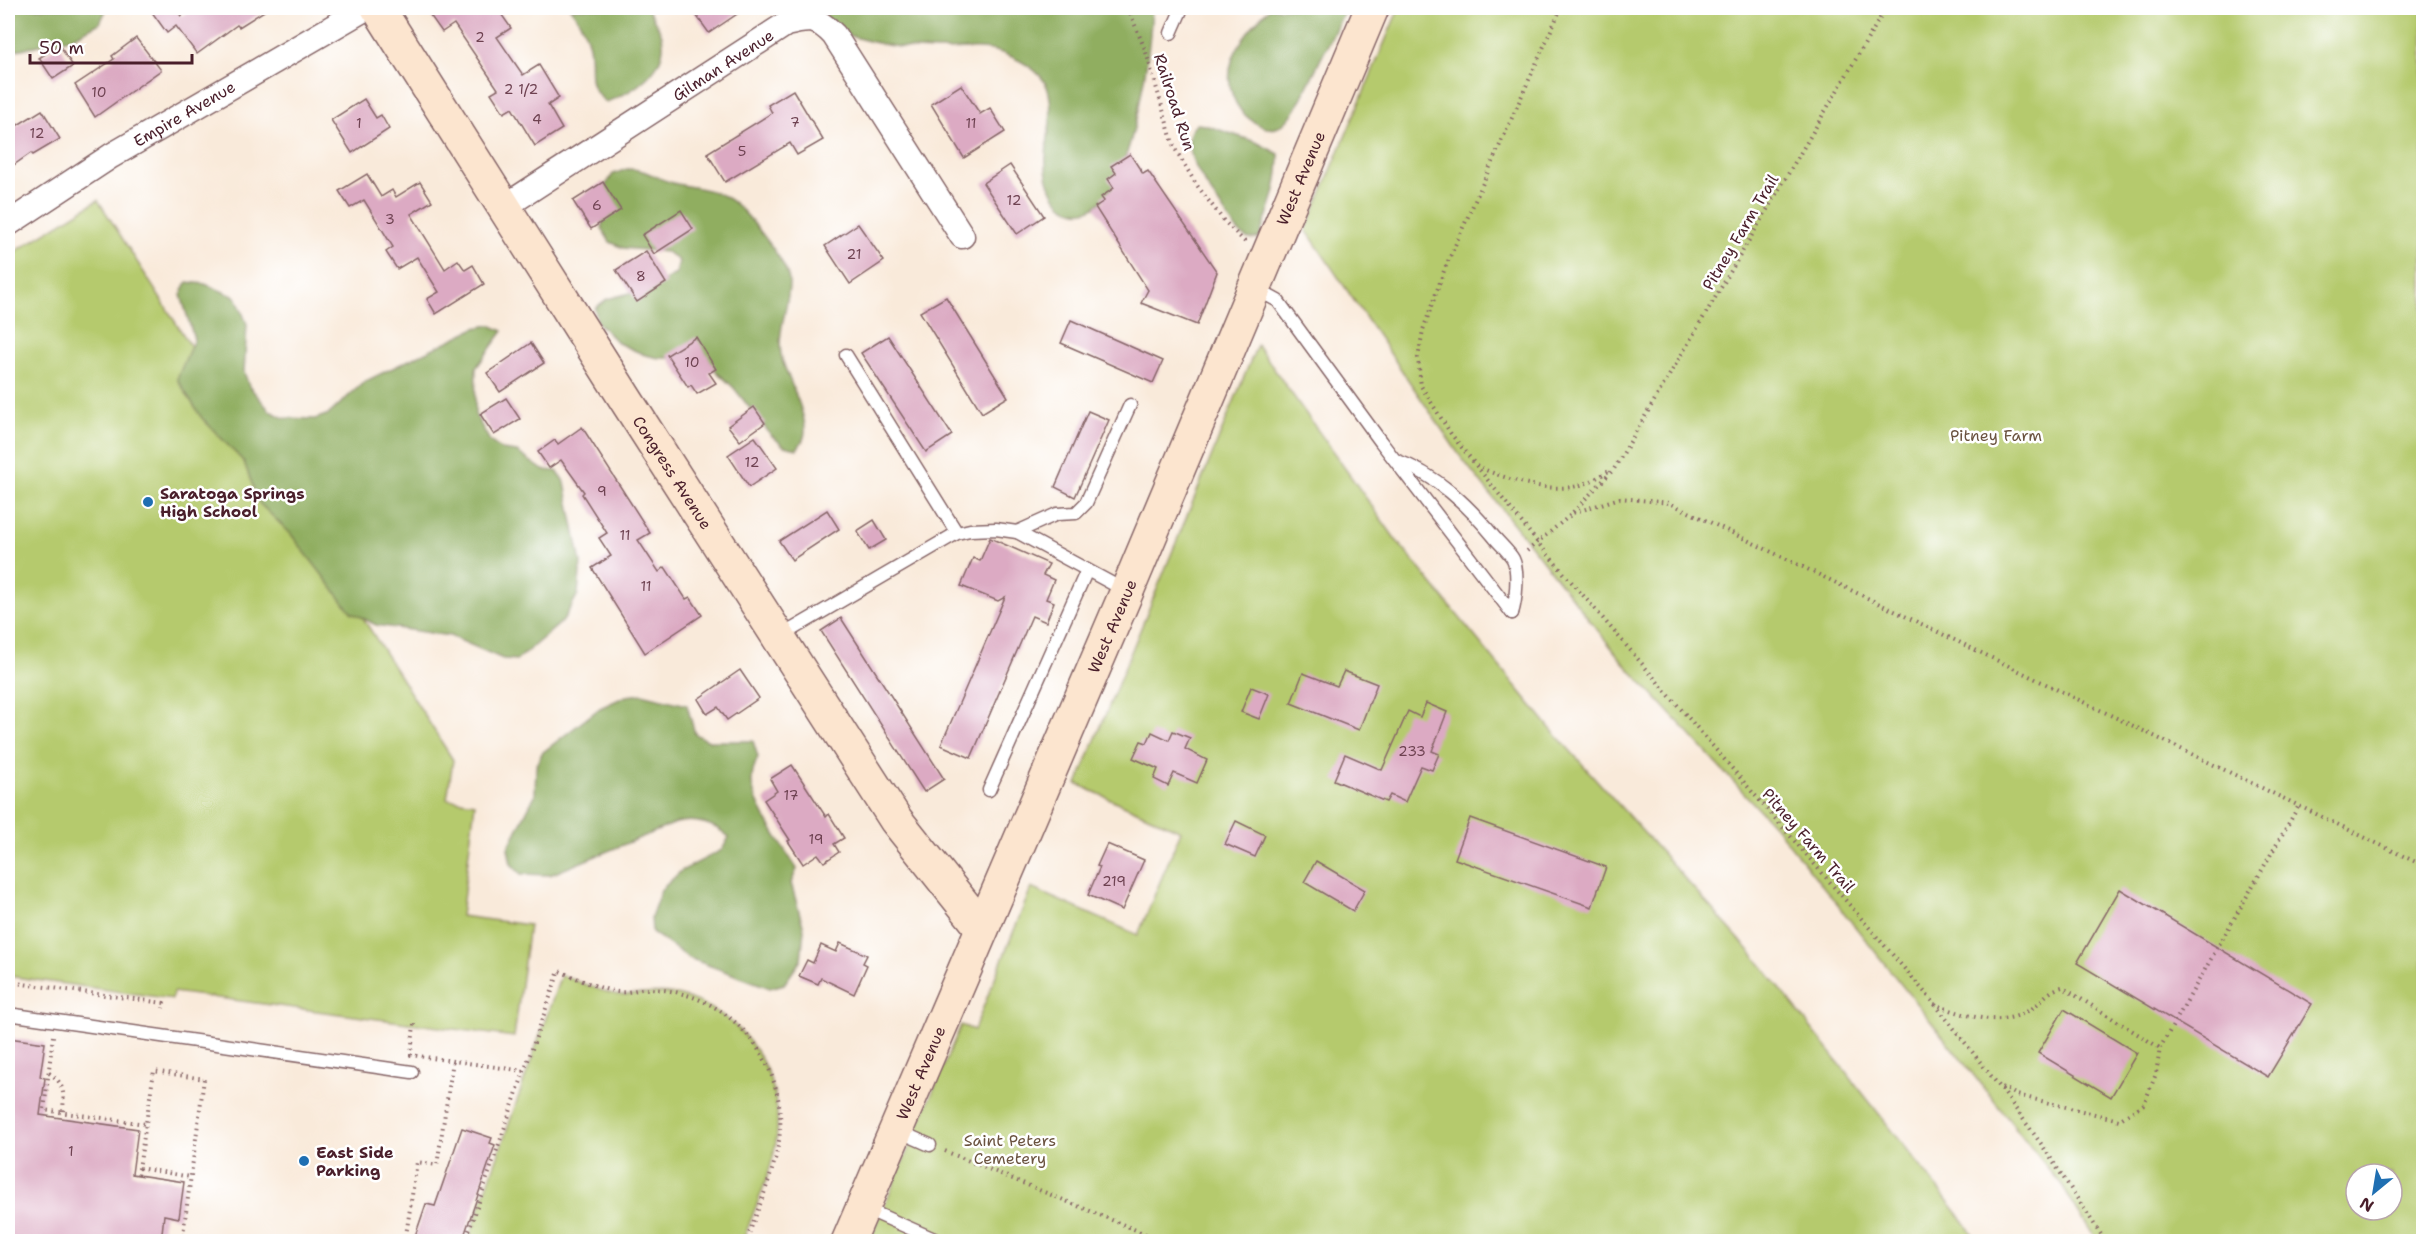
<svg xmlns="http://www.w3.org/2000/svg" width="2431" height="1249" viewBox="0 0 2431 1249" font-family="'Shantell Sans',sans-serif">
<rect width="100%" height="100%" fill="#fff"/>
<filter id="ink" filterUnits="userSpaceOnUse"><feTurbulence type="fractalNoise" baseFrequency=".0167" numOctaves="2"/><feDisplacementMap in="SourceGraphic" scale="12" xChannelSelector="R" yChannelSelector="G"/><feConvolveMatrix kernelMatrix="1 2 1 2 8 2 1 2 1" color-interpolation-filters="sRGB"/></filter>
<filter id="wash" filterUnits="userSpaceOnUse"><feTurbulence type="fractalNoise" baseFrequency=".008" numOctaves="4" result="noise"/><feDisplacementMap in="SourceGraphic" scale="24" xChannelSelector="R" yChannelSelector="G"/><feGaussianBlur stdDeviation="1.35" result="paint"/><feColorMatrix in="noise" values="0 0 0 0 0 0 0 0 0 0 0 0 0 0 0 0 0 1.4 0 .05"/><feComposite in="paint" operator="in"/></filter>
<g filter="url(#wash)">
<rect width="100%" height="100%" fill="#f9eada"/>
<g fill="#b5ca6d" stroke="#80744c" stroke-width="1.5" fill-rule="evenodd">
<path d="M1399 8H2423V1241H2097L2062 1186 1778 830 1622 661 1460 456 1306 230ZM2356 1174H2392V1210H2356Z"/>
<polygon points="98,200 453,760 447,799 475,803 461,916 529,925 514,1037 173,992 172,999 8,976 8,256"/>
<polygon points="1257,345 1396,540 1550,728 1756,958 1966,1224 1976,1241 869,1242 961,1025 974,1030 1031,888 1138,935 1181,831 1077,784"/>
<path d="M561 975C575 980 608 995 621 995 643 995 662 990 684 997 747 1016 785 1077 776 1142 771 1175 754 1209 743 1241H468Z"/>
</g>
<g fill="#90ae60" stroke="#6d6646" stroke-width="1.5">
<polygon points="8,8 105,8 106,10 100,23 71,38 8,52"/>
<path d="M570 8H647C652 17 659 26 662 36 670 69 632 93 606 102 583 84 594 71 589 46 586 31 579 19 570 8Z"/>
<path d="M783 8H1151C1153 16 1150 26 1150 35 1147 66 1142 94 1135 124 1129 150 1110 217 1076 211 1062 209 1053 196 1049 183 1039 155 1056 122 1049 93 1045 72 1021 60 1002 53 982 45 956 51 935 50 892 49 855 40 816 23 805 18 793 14 783 8Z"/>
<path d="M1270 8H1346L1296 109C1291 116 1285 125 1276 128 1269 130 1260 126 1254 122 1233 109 1225 84 1232 61 1239 40 1255 22 1270 8Z"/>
<path d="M1197 124 1205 125 1256 142 1279 154C1279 188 1270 207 1259 238 1254 239 1249 240 1245 237 1234 230 1226 214 1219 204 1207 186 1173 142 1197 124Z"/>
<path d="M627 169C649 169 651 177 670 182 688 188 710 187 727 198 744 207 788 263 789 281 790 306 775 333 782 359 787 378 810 418 804 437 803 441 800 445 797 449L784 446 771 435 734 388 702 358H659L645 355 618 343 597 322 595 308 607 299 650 288 676 274 679 261 667 252 623 248 610 242 602 229 605 186 613 174Z"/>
<polygon points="187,282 205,284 236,297 247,324 244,372 249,386 270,411 284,418 315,419 329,414 364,382 475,328 490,325 503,331 476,368 475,414 490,441 502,450 517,452 543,470 557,471 565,483 581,563 578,594 563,621 517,660 503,659 450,636 376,625 351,612 290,533 259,503 244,462 201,417 177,379 194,339 181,295"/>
<path d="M642 694 687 705 695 734 709 741H753L758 757C754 766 751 774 752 784 755 807 784 848 797 869L791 883 804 929 801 960 784 984 770 988 689 958 652 932 651 917 661 890 681 871 722 850 729 837C715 824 695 818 676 823L550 875 521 874 511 864 508 848 535 795 536 767 542 753 600 708 626 696Z"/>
</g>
<g id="blocks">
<g fill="#dcaac3">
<polygon points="149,8 175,8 181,16 193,8 269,8 239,27 237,25 197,54 176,26 167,33"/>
<polygon points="425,8 497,8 511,28 497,37 523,75 539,65 559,98 548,105 562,129 535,146 512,108 504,113 491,93 498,89 454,24 442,32"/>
<polygon points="691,8 746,8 709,33"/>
<polygon points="136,38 161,70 95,117 75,85 114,59 112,56"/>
<polygon points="59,45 73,66 53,79 39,58"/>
<polygon points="961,85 980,114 990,108 1005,132 964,158 931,104"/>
<polygon points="793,90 823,140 797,155 790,143 725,182 707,153 772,113 768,105"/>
<polygon points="364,99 376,118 381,115 389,129 352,153 331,120"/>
<polygon points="42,110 60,139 33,155 31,153 8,169 8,131"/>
<polygon points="1130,154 1143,174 1148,171 1217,272 1197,325 1141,303 1148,290 1095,207 1104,201 1101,197 1114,188 1108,179 1116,173 1111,166"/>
<polygon points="1010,165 1044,216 1017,234 983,183"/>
<polygon points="367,174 381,197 392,190 396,197 420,182 432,201 411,214 445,269 458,260 465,270 473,265 484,284 436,314 427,299 439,292 417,257 397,269 386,252 393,247 364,200 350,208 339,191"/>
<polygon points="603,182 621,210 591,229 573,201"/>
<polygon points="681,210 693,229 654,254 642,235"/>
<polygon points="858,224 884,261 850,284 825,246"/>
<polygon points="646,251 666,283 637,302 616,270"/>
<polygon points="946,297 1008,397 982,413 920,312"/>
<polygon points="1071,320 1163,361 1153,383 1061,343"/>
<polygon points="888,336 952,435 926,452 861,353"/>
<polygon points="696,337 716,369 709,373 716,383 697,394 691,385 688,387 667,355"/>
<polygon points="531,343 544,363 500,392 487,373"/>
<polygon points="506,398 520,419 494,435 480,414"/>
<polygon points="754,407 765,423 740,441 728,426"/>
<polygon points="1088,411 1109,420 1075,497 1055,487"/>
<polygon points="582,427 650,533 638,540 659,572 665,567 686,599 690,597 702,615 645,653 592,568 611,556 599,538 607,533 582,494 584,492 561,460 549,468 538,452 555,440 558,444"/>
<polygon points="755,437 777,468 749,487 728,455"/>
<polygon points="827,510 839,529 792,560 779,541"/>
<polygon points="874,520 886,540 869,550 857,531"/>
<polygon points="990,538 1049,564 1043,575 1054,580 1046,599 1054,602 1046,622 1032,616 971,758 941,745 1005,597 998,601 961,586 973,558 980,561"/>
<polygon points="841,618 944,779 924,792 821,631"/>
<polygon points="740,670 759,698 727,720 718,707 707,714 698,699"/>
<polygon points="1344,671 1377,684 1359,730 1291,703 1303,673 1337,686"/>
<polygon points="1251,687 1269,694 1259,719 1241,712"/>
<polygon points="1426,703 1447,712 1432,751 1439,754 1432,770 1421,766 1405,802 1390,795 1386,802 1334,780 1345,754 1382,770 1408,711 1420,717"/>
<polygon points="1173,731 1190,738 1185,749 1207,760 1197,783 1174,773 1168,786 1154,779 1158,769 1133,758 1141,741 1147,743 1152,732 1169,740"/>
<polygon points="792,765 826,817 829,814 844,838 834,844 839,852 824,862 818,854 803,864 788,841 790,840 764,800 777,791 770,779"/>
<polygon points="1470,818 1606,867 1592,907 1455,859"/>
<polygon points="1236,821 1265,835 1255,857 1225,844"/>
<polygon points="1107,844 1144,860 1122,910 1088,895 1100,867 1097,866"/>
<polygon points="1316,861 1365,890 1353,911 1304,882"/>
<polygon points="2120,889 2312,1004 2268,1077 2077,963"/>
<polygon points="840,943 867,955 863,963 867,965 854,994 821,978 818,984 799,976 807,960 813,963 821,945 836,952"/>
<polygon points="2064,1009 2137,1053 2111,1097 2038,1053"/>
<polygon points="8,1038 45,1043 40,1077 45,1078 40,1115 138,1129 132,1174 184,1182 179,1218 164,1215 161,1242 8,1242"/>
<polygon points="462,1128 492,1138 490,1143 495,1145 462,1242 413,1242 426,1204 435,1206"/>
</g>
</g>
</g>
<g filter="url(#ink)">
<use href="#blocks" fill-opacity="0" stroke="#876668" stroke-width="1.5"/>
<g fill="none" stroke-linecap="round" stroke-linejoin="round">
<g stroke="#876668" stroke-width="15">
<g id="lane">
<polyline points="1171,33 1182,8"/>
<polyline points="1256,289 1278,301 1381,442 1512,613"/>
<polyline points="846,355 957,533"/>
<path d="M1395 460C1436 474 1468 505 1495 538 1501 545 1509 552 1513 559 1519 571 1516 601 1512 613"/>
<polyline points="1017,532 1057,514 1076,513 1086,503 1130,405"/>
<polyline points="779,637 957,533 970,530 996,529 1017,532 1126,591"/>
<polyline points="989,790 1087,570"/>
<polyline points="8,1014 412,1072"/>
<polyline points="896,1130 930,1145"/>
<polyline points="864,1208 941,1242"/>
</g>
</g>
<g stroke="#876668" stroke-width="27">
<g id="street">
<path id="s1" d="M504 207 786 24C809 18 817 17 834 35L962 236"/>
<path id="s2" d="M8 224 111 156 366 8"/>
</g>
</g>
<g stroke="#876668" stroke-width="36">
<g id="secondary">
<path id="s3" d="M378 8 628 403 896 820 982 928"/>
<path id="s4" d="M848 1242 1127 591 1372 8"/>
</g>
</g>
<g stroke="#876668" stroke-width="4" stroke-dasharray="1.5 4.5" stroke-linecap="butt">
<polyline points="1128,8 1146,52 1174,147 1196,184 1224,221 1245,242"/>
<polyline points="1561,8 1445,268 1423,330 1418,358 1421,386 1451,434 1538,543 1934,1003 1999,1086 2042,1145 2106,1242"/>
<path d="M1481 468C1509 480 1550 494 1581 485 1591 482 1601 475 1611 470"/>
<polyline points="1573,512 1614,469 1886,8"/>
<polyline points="1527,551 1573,513 1620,498 1670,503 2424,866"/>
<polyline points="8,982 164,1003 163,1008"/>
<path d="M1934 1004C1964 1015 1998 1028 2028 1011 2042 1003 2044 992 2062 987L2160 1048"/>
<polyline points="414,1024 411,1055 524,1071"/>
<polyline points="53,1036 44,1110 146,1124"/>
<path d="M49 1073C65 1083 64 1094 63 1112"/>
<polyline points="2002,1087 2017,1095 2119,1120 2144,1104 2156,1074 2160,1048 2298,807"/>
<polyline points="945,1151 1165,1242"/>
<polyline points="139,1168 191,1177"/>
<polyline points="138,1175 154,1071 204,1079 182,1242"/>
<polyline points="405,1242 417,1162 437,1165 453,1061"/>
<path d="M465 1242 559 971C574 977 605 991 619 992 627 993 635 990 642 989 656 989 670 990 683 994 748 1011 791 1080 778 1146 772 1178 757 1210 746 1242"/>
</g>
<use href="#lane" stroke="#fff" stroke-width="12"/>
<use href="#street" stroke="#fff" stroke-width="24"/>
<use href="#secondary" stroke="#fce5cf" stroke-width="33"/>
</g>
</g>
<g fill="#1f6fb2" stroke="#fff" stroke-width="2">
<circle cx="148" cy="502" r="6"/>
<circle cx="304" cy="1161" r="6"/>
</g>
<g text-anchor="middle" stroke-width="5" stroke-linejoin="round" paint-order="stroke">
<g font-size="14" fill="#6e4251">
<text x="480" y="42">2</text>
<text x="521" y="94">2 1/2</text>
<text x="99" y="97">10</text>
<text x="537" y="124">4</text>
<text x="795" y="127">7</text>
<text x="359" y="128">1</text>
<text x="971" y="128">11</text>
<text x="37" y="138">12</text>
<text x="742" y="156">5</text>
<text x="1014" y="205">12</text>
<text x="597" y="210">6</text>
<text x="390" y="224">3</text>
<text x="854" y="259">21</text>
<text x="641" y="281">8</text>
<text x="692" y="367">10</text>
<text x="752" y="467">12</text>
<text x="602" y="496">9</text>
<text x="625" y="540">11</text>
<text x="646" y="591">11</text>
<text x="1412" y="756">233</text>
<text x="791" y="800">17</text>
<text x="816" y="844">19</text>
<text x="1114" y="886">219</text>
<text x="71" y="1156">1</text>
</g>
<g font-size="16" fill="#4a1f2b" stroke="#fff">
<text dy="6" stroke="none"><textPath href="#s1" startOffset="261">Gilman Avenue</textPath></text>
<text transform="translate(1175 102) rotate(72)" y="6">Railroad Run</text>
<text dy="6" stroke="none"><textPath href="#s2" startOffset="208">Empire Avenue</textPath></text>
<text dy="6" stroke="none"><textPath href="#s4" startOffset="1156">West Avenue</textPath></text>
<text transform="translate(1740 232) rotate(-59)" y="6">Pitney Farm Trail</text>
<text dy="6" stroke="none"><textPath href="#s3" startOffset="550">Congress Avenue</textPath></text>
<text dy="6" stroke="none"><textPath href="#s4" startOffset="670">West Avenue</textPath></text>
<text transform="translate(1809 840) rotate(49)" y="6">Pitney Farm Trail</text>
<text dy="6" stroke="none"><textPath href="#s4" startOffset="184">West Avenue</textPath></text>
</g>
<g font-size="16" fill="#6a523f" stroke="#fff">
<text x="1996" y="441">Pitney Farm</text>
<text x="1010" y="1146">Saint Peters<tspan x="1010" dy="18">Cemetery</tspan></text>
</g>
<g font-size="16" font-weight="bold" fill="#4a1f2b" stroke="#fff" text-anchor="start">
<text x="160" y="499">Saratoga Springs<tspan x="160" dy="18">High School</tspan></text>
<text x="316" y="1158">East Side<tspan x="316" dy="18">Parking</tspan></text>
</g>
</g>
<rect width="2431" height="1249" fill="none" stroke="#fff" stroke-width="30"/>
<g transform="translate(2374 1192) rotate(210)"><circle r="28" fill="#ffffff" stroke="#b7a5aa" stroke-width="1.5"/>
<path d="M0-4.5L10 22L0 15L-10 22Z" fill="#1f6fb2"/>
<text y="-9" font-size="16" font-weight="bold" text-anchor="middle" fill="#4a1f2b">N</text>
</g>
<path d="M30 54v9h162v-9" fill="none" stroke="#4a1f2b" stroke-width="3"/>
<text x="39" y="54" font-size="18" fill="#4a1f2b" stroke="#ffffff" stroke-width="4.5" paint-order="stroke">50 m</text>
</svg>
